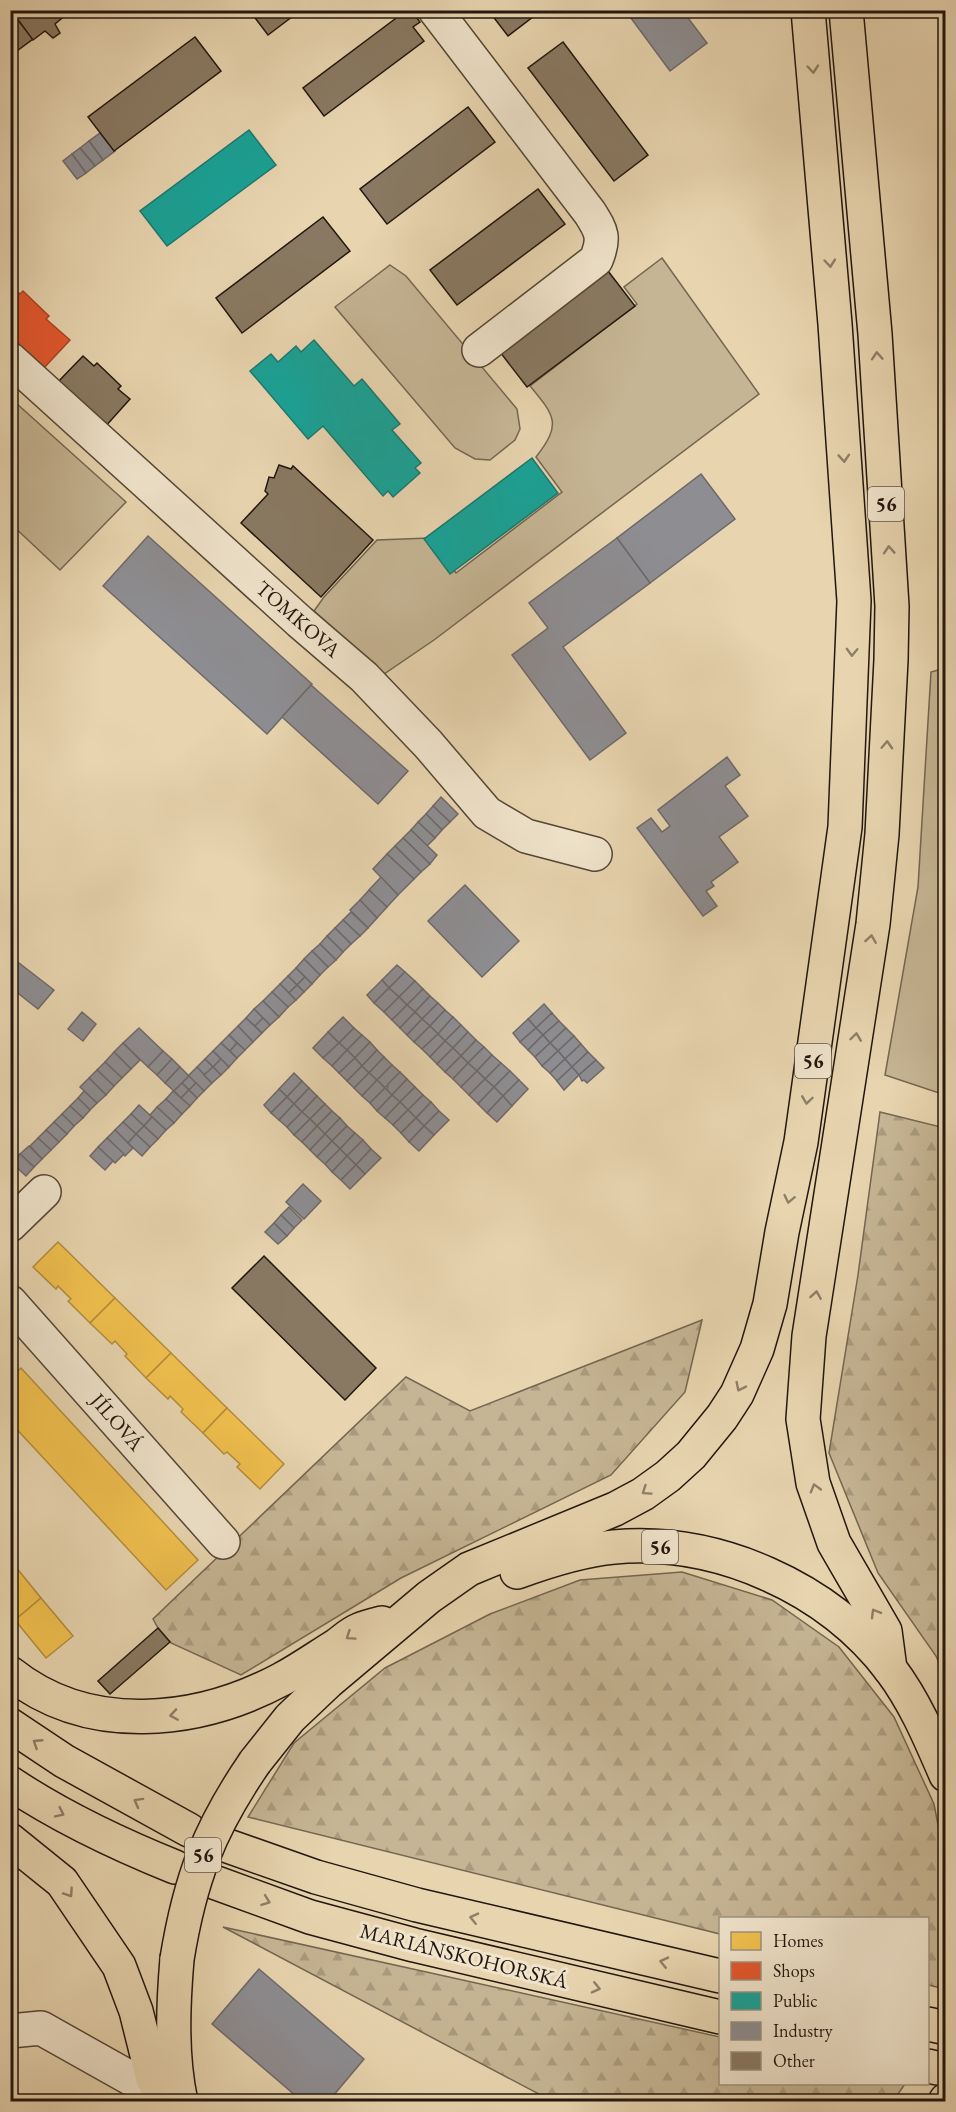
<svg xmlns="http://www.w3.org/2000/svg" width="956" height="2112" viewBox="0 0 956 2112" font-family="'EB Garamond',serif">
<defs>
<pattern id="forest-firs" width="22" height="20" patternUnits="userSpaceOnUse" patternTransform="scale(1.5)"><rect width="22" height="20" fill="#c6b594"/><path d="M5 1l3.5 6h-7zM16 11l3.5 6h-7z" fill="#aa9b7e"/></pattern>
</defs>
<rect width="100%" height="100%" fill="#e8d5b0"/>
<filter id="stains"><feTurbulence type="fractalNoise" baseFrequency=".00333" numOctaves="4"/><feColorMatrix values="0 0 0 0 .2 0 0 0 0 .09 0 0 0 0 .02 0 0 0 .5 -.17"/></filter>
<radialGradient id="worn" r=".72"><stop offset=".6" stop-color="#630" stop-opacity="0"/><stop offset="1" stop-color="#630" stop-opacity=".3"/></radialGradient>
<g fill="#c6b594" stroke="#746651" stroke-width="1.5">
<path d="M662 258 759 394 434 640 384 674 314 611 324 597 377 540 429 538 456 573 562 492 536 457C562 424 555 416 530 386L637 304 624 287Z"/>
<polygon points="390,265 406,276 517,409 520,429 515,440 490,460 475,459 455,448 335,307"/>
<polygon points="16,403 126,502 60,570 11,524 10,409"/>
<polygon points="945,668 946,668 945,1095 885,1075 918,887 931,672"/>
</g>
<g fill="url(#forest-firs)" stroke="#746651" stroke-width="1.5">
<polygon points="880,1112 945,1128 945,1677 936,1656 878,1573 829,1453 858,1275"/>
<polygon points="702,1320 685,1392 611,1475 401,1578 241,1675 171,1643 158,1628 153,1619 406,1377 470,1411"/>
<polygon points="682,1572 772,1600 839,1647 894,1717 934,1804 945,1861 945,1989 928,1985 928,1918 720,1918 720,1934 248,1817 294,1743 385,1668 490,1614 580,1580"/>
<polygon points="223,1927 720,2037 720,2084 905,2084 893,2101 552,2101"/>
</g>
<g fill="#f2c14e" stroke="#b48e3b" stroke-width="1.5">
<polygon points="58,1242 115,1298 90,1323 68,1301 71,1299 58,1286 56,1289 33,1267"/>
<polygon points="115,1298 171,1353 146,1378 125,1356 127,1354 115,1341 112,1344 90,1323"/>
<polygon points="171,1353 227,1408 203,1433 181,1412 183,1409 170,1396 168,1399 146,1378"/>
<polygon points="21,1368 198,1560 166,1590 10,1422 10,1378"/>
<polygon points="227,1408 284,1464 260,1489 237,1467 240,1464 227,1452 224,1454 203,1433"/>
<polygon points="11,1561 41,1598 15,1620 10,1614"/>
<polygon points="41,1598 73,1636 46,1658 15,1620"/>
</g>
<polygon fill="#e4572e" stroke="#aa4424" stroke-width="1.5" points="10,285 20,294 23,291 49,316 46,319 70,340 42,370 10,347"/>
<g fill="#17a398" stroke="#1a796f" stroke-width="1.5">
<polygon points="249,130 276,165 167,246 140,211"/>
<polygon points="314,340 354,386 362,379 400,424 392,430 421,463 415,468 420,473 393,497 388,491 383,496 323,426 308,439 250,371 271,354 278,362 296,346 301,352"/>
<polygon points="532,458 558,493 450,574 424,539"/>
</g>
<g fill="#8d8d92" stroke="#6d696a" stroke-width="1.5">
<polygon points="625,10 682,10 707,43 670,71"/>
<polygon points="100,133 115,151 103,160 89,141"/>
<polygon points="89,141 103,160 95,166 80,148"/>
<polygon points="80,148 95,166 86,173 72,154"/>
<polygon points="72,154 86,173 77,179 63,161"/>
<polygon points="701,474 735,519 650,583 617,538"/>
<polygon points="148,536 312,684 267,734 103,586"/>
<polygon points="617,538 650,583 563,647 626,733 590,760 512,655 548,628 529,603"/>
<polygon points="311,685 408,771 378,804 282,717"/>
<polygon points="727,757 740,775 725,786 748,816 719,837 738,862 711,882 714,886 706,891 717,906 703,916 637,828 651,818 662,832 670,826 658,810"/>
<polygon points="441,797 458,814 450,822 433,806"/>
<polygon points="433,806 450,822 442,830 426,814"/>
<polygon points="426,814 442,830 435,838 418,822"/>
<polygon points="418,822 435,838 427,846 411,830"/>
<polygon points="411,830 437,855 430,864 403,838"/>
<polygon points="403,838 430,864 421,872 395,846"/>
<polygon points="395,846 421,872 414,879 387,854"/>
<polygon points="387,854 414,879 398,895 373,869"/>
<polygon points="381,877 398,895 387,907 369,890"/>
<polygon points="465,885 519,941 482,977 428,921"/>
<polygon points="369,890 387,907 377,918 360,900"/>
<polygon points="360,900 377,918 368,928 350,910"/>
<polygon points="351,912 368,928 360,936 343,920"/>
<polygon points="343,920 360,936 351,944 335,928"/>
<polygon points="335,928 351,944 343,952 327,936"/>
<polygon points="327,936 343,952 336,960 320,944"/>
<polygon points="320,944 336,960 328,967 312,951"/>
<polygon points="312,951 328,967 320,975 304,959"/>
<polygon points="10,956 54,990 38,1009 10,987"/>
<polygon points="304,959 320,975 312,984 296,968"/>
<polygon points="397,965 405,972 389,988 382,980"/>
<polygon points="296,968 305,977 297,985 288,976"/>
<polygon points="405,972 415,981 399,997 389,988"/>
<polygon points="288,976 297,985 289,993 280,984"/>
<polygon points="305,977 312,984 304,992 297,985"/>
<polygon points="382,980 389,988 374,1003 367,995"/>
<polygon points="415,981 423,989 407,1005 399,997"/>
<polygon points="280,984 296,1000 288,1007 272,992"/>
<polygon points="297,985 304,992 296,1000 289,993"/>
<polygon points="389,988 399,997 384,1012 374,1003"/>
<polygon points="423,989 430,996 415,1012 407,1005"/>
<polygon points="272,992 288,1007 279,1017 263,1001"/>
<polygon points="430,996 438,1003 422,1019 415,1012"/>
<polygon points="399,997 407,1005 392,1020 384,1012"/>
<polygon points="263,1001 279,1017 270,1025 254,1009"/>
<polygon points="438,1003 445,1010 430,1026 422,1019"/>
<polygon points="544,1004 552,1013 536,1028 528,1019"/>
<polygon points="407,1005 415,1012 400,1028 392,1020"/>
<polygon points="254,1009 263,1018 255,1026 246,1018"/>
<polygon points="445,1010 453,1017 438,1034 430,1026"/>
<polygon points="82,1012 96,1024 83,1041 68,1029"/>
<polygon points="415,1012 422,1019 407,1035 400,1028"/>
<polygon points="552,1013 559,1021 543,1035 536,1028"/>
<polygon points="343,1017 354,1028 339,1043 328,1032"/>
<polygon points="453,1017 461,1025 445,1041 438,1034"/>
<polygon points="246,1018 262,1033 253,1042 238,1026"/>
<polygon points="263,1018 270,1025 262,1033 255,1026"/>
<polygon points="422,1019 430,1026 414,1042 407,1035"/>
<polygon points="528,1019 536,1028 520,1042 513,1033"/>
<polygon points="559,1021 566,1028 550,1043 543,1035"/>
<polygon points="461,1025 468,1032 453,1048 445,1041"/>
<polygon points="238,1026 253,1042 245,1050 229,1035"/>
<polygon points="430,1026 438,1034 422,1049 414,1042"/>
<polygon points="139,1028 163,1051 148,1067 123,1043"/>
<polygon points="354,1028 362,1035 347,1050 339,1043"/>
<polygon points="536,1028 543,1035 528,1050 520,1042"/>
<polygon points="566,1028 574,1036 558,1051 550,1043"/>
<polygon points="328,1032 339,1043 323,1058 313,1048"/>
<polygon points="468,1032 476,1040 461,1056 453,1048"/>
<polygon points="438,1034 445,1041 430,1057 422,1049"/>
<polygon points="229,1035 237,1043 230,1051 221,1043"/>
<polygon points="362,1035 370,1042 355,1058 347,1050"/>
<polygon points="543,1035 550,1043 535,1057 528,1050"/>
<polygon points="574,1036 581,1044 565,1059 558,1051"/>
<polygon points="476,1040 484,1047 468,1063 461,1056"/>
<polygon points="445,1041 453,1048 437,1064 430,1057"/>
<polygon points="370,1042 377,1050 362,1066 355,1058"/>
<polygon points="123,1043 140,1060 131,1069 114,1052"/>
<polygon points="221,1043 237,1058 229,1067 213,1051"/>
<polygon points="237,1043 245,1050 237,1058 230,1051"/>
<polygon points="339,1043 347,1050 332,1066 323,1058"/>
<polygon points="550,1043 558,1051 542,1066 535,1057"/>
<polygon points="581,1044 588,1052 572,1067 565,1059"/>
<polygon points="484,1047 492,1055 477,1071 468,1063"/>
<polygon points="453,1048 461,1056 445,1072 437,1064"/>
<polygon points="347,1050 355,1058 339,1073 332,1066"/>
<polygon points="377,1050 384,1057 369,1073 362,1066"/>
<polygon points="163,1051 172,1059 157,1075 148,1067"/>
<polygon points="213,1051 221,1059 213,1067 205,1059"/>
<polygon points="558,1051 565,1059 550,1073 542,1066"/>
<polygon points="114,1052 131,1069 122,1078 105,1062"/>
<polygon points="588,1052 596,1060 579,1075 572,1067"/>
<polygon points="492,1055 501,1063 485,1079 477,1071"/>
<polygon points="461,1056 468,1063 453,1079 445,1072"/>
<polygon points="384,1057 392,1065 377,1080 369,1073"/>
<polygon points="355,1058 362,1066 347,1081 339,1073"/>
<polygon points="172,1059 180,1067 165,1083 157,1075"/>
<polygon points="205,1059 213,1067 204,1075 197,1067"/>
<polygon points="221,1059 229,1067 221,1075 213,1067"/>
<polygon points="565,1059 572,1067 557,1081 550,1073"/>
<polygon points="596,1060 604,1068 587,1083 584,1080 582,1081 579,1075"/>
<polygon points="105,1062 122,1078 114,1086 97,1070"/>
<polygon points="468,1063 477,1071 461,1087 453,1079"/>
<polygon points="501,1063 510,1071 494,1087 485,1079"/>
<polygon points="392,1065 400,1072 385,1088 377,1080"/>
<polygon points="362,1066 369,1073 354,1088 347,1081"/>
<polygon points="180,1067 189,1076 174,1091 165,1083"/>
<polygon points="197,1067 212,1083 204,1091 188,1076"/>
<polygon points="213,1067 221,1075 212,1083 204,1075"/>
<polygon points="572,1067 579,1075 564,1090 557,1081"/>
<polygon points="97,1070 114,1086 106,1095 89,1078"/>
<polygon points="477,1071 485,1079 469,1095 461,1087"/>
<polygon points="510,1071 519,1080 503,1096 494,1087"/>
<polygon points="400,1072 407,1079 392,1095 387,1090 388,1084"/>
<polygon points="294,1073 302,1081 287,1097 279,1089"/>
<polygon points="369,1073 377,1080 362,1096 354,1088"/>
<polygon points="189,1076 196,1083 189,1090 182,1083"/>
<polygon points="89,1078 106,1095 97,1103 80,1087"/>
<polygon points="407,1079 415,1087 400,1102 392,1095"/>
<polygon points="485,1079 494,1087 478,1104 469,1095"/>
<polygon points="377,1080 385,1088 370,1103 362,1096"/>
<polygon points="519,1080 528,1089 512,1106 503,1096"/>
<polygon points="302,1081 309,1088 294,1104 287,1097"/>
<polygon points="182,1083 189,1090 181,1098 174,1091"/>
<polygon points="196,1083 204,1091 197,1098 189,1090"/>
<polygon points="415,1087 423,1095 408,1110 400,1102"/>
<polygon points="494,1087 503,1096 487,1113 478,1104"/>
<polygon points="309,1088 317,1096 302,1112 294,1104"/>
<polygon points="385,1088 392,1095 377,1111 370,1103"/>
<polygon points="279,1089 287,1097 271,1113 264,1105"/>
<polygon points="189,1090 197,1098 190,1106 181,1098"/>
<polygon points="84,1091 97,1103 90,1110 78,1098"/>
<polygon points="173,1091 190,1106 182,1114 166,1099"/>
<polygon points="392,1095 400,1102 385,1118 377,1111"/>
<polygon points="423,1095 431,1102 416,1118 408,1110"/>
<polygon points="317,1096 325,1104 310,1119 302,1112"/>
<polygon points="503,1096 512,1106 497,1122 487,1113"/>
<polygon points="287,1097 294,1104 279,1120 271,1113"/>
<polygon points="78,1098 90,1110 83,1118 70,1106"/>
<polygon points="166,1099 182,1114 174,1123 157,1107"/>
<polygon points="400,1102 408,1110 393,1125 385,1118"/>
<polygon points="431,1102 439,1111 424,1126 416,1118"/>
<polygon points="294,1104 302,1112 287,1127 279,1120"/>
<polygon points="325,1104 332,1111 317,1126 310,1119"/>
<polygon points="139,1105 152,1117 144,1126 131,1114"/>
<polygon points="70,1106 83,1118 74,1126 62,1114"/>
<polygon points="157,1107 174,1123 166,1130 150,1115"/>
<polygon points="408,1110 416,1118 401,1133 393,1125"/>
<polygon points="332,1111 340,1118 325,1134 317,1126"/>
<polygon points="439,1111 449,1120 434,1135 424,1126"/>
<polygon points="302,1112 310,1119 294,1135 287,1127"/>
<polygon points="62,1114 74,1126 67,1134 54,1122"/>
<polygon points="131,1114 144,1126 136,1134 123,1122"/>
<polygon points="152,1117 166,1130 158,1139 144,1126"/>
<polygon points="340,1118 347,1126 332,1141 325,1134"/>
<polygon points="416,1118 424,1126 409,1142 401,1133"/>
<polygon points="310,1119 317,1126 302,1142 294,1135"/>
<polygon points="54,1122 67,1134 59,1142 46,1130"/>
<polygon points="123,1122 136,1134 128,1143 115,1130"/>
<polygon points="144,1126 158,1139 150,1147 136,1134"/>
<polygon points="317,1126 325,1134 310,1150 302,1142"/>
<polygon points="347,1126 355,1133 340,1149 332,1141"/>
<polygon points="424,1126 434,1135 419,1151 409,1142"/>
<polygon points="46,1130 59,1142 51,1150 38,1138"/>
<polygon points="115,1130 133,1148 125,1156 107,1138"/>
<polygon points="355,1133 363,1140 347,1156 340,1149"/>
<polygon points="136,1134 150,1147 142,1156 128,1143"/>
<polygon points="325,1134 332,1141 317,1157 310,1150"/>
<polygon points="38,1138 51,1150 42,1159 30,1146"/>
<polygon points="107,1138 124,1154 115,1163 98,1147"/>
<polygon points="363,1140 371,1149 356,1165 347,1156"/>
<polygon points="332,1141 340,1149 325,1164 317,1157"/>
<polygon points="29,1146 42,1159 34,1167 20,1154"/>
<polygon points="98,1147 113,1161 105,1170 90,1156"/>
<polygon points="340,1149 347,1156 332,1172 325,1164"/>
<polygon points="371,1149 381,1158 365,1174 356,1165"/>
<polygon points="20,1154 34,1167 26,1176 12,1163"/>
<polygon points="347,1156 356,1165 341,1180 332,1172"/>
<polygon points="356,1165 365,1174 350,1189 341,1180"/>
<polygon points="303,1184 321,1201 304,1219 286,1202"/>
<polygon points="289,1207 302,1220 294,1228 281,1215"/>
<polygon points="281,1215 294,1228 287,1236 274,1223"/>
<polygon points="274,1223 287,1236 278,1244 265,1232"/>
<polygon points="259,1969 364,2059 328,2102 303,2102 212,2024"/>
</g>
<g fill="#897962" stroke="#22160e" stroke-width="1.5">
<polygon points="10,10 33,39 10,56"/>
<polygon points="11,10 72,10 55,24 60,33 53,38 45,31 33,40"/>
<polygon points="249,10 301,10 268,35"/>
<polygon points="407,10 411,10 420,22 413,27 424,41 324,116 303,88"/>
<polygon points="488,10 542,10 508,36"/>
<polygon points="195,37 221,71 114,151 88,117"/>
<polygon points="563,42 648,155 614,181 528,68"/>
<polygon points="468,107 495,142 387,224 360,189"/>
<polygon points="538,189 565,224 457,305 430,270"/>
<polygon points="323,217 350,251 242,333 216,298"/>
<polygon points="608,271 635,306 527,387 500,352"/>
<polygon points="83,356 94,366 97,363 121,386 118,389 130,399 104,428 56,384"/>
<polygon points="279,465 291,469 293,466 373,540 321,597 241,523 268,494 265,491 269,477 274,478"/>
<polygon points="264,1256 376,1368 345,1400 232,1288"/>
<polygon points="158,1628 170,1642 110,1694 98,1681"/>
</g>
<g fill="none" stroke-linecap="round" stroke-linejoin="round">
<g stroke="#544636" stroke-width="36">
<g id="minor">
<path d="M435 10 590 213C602 232 605 238 596 260L479 350"/>
<polyline points="10,359 300,622 364,677 428,744 487,813 526,836 595,854"/>
<polyline points="10,1225 44,1192"/>
<polyline points="10,1302 223,1542"/>
<polyline points="10,2031 41,2028 139,2083"/>
</g>
</g>
<g stroke="#22160e" stroke-width="36">
<g id="major">
<polyline points="10,1725 64,1761 189,1830"/>
<path d="M10 1783C61 1817 118 1844 175 1867"/>
<polyline points="225,1845 316,1877 417,1905 720,1976"/>
<polyline points="211,1881 310,1917 414,1945 720,2017"/>
<polyline points="928,2024 946,2028"/>
<polyline points="928,2066 937,2068"/>
</g>
</g>
<g stroke="#22160e" stroke-width="36">
<g id="highway">
<polyline points="846,10 875,334 892,606 891,660 882,834 873,924 809,1336 803,1419 813,1483 834,1543 885,1631 890,1669"/>
<path d="M517 1572C547 1561 581 1550 614 1547 717 1538 828 1587 891 1670 915 1702 930 1738 946 1775"/>
<path d="M10 1673C89 1736 198 1724 282 1679 301 1669 319 1656 337 1645 344 1640 351 1633 359 1630 366 1627 374 1625 382 1623"/>
<polyline points="255,1762 290,1718 328,1682 429,1597 469,1569 615,1509 643,1494 668,1476 691,1455 722,1417 737,1394 757,1349 770,1304 782,1232 801,1142 845,827 854,601 835,324 808,10"/>
<polyline points="10,1840 62,1882 119,1966 136,2011 153,2079 165,2102"/>
<path d="M177 1959C173 2006 171 2056 181 2102"/>
<polyline points="945,2102 946,2100"/>
</g>
</g>
<use href="#minor" stroke="#f0e4cc" stroke-width="33"/>
<use href="#major" stroke="#e8d5b0" stroke-width="33"/>
<use href="#highway" stroke="#e8d5b0" stroke-width="33"/>
<g stroke="#22160e" stroke-width="36" stroke-linecap="butt">
<path id="highway-bridge" d="M177 1959C190 1879 209 1829 255 1762"/>
</g>
<use href="#highway-bridge" stroke="#e8d5b0" stroke-width="33"/>
</g>
<defs><path id="oneway-chevron" d="M-2-3.5L2.5 0L-2 3.5" fill="none" stroke-width="1.6" stroke-linecap="round" stroke-linejoin="round" transform="scale(1.5)"/></defs>
<g stroke="#8f7f67">
<use href="#oneway-chevron" transform="translate(813 69) rotate(85)"/>
<use href="#oneway-chevron" transform="translate(830 263) rotate(85)"/>
<use href="#oneway-chevron" transform="translate(877 356) rotate(-94)"/>
<use href="#oneway-chevron" transform="translate(844 458) rotate(86)"/>
<use href="#oneway-chevron" transform="translate(889 550) rotate(-94)"/>
<use href="#oneway-chevron" transform="translate(852 652) rotate(92)"/>
<use href="#oneway-chevron" transform="translate(887 745) rotate(-87)"/>
<use href="#oneway-chevron" transform="translate(871 939) rotate(-81)"/>
<use href="#oneway-chevron" transform="translate(856 1037) rotate(-82)"/>
<use href="#oneway-chevron" transform="translate(807 1100) rotate(98)"/>
<use href="#oneway-chevron" transform="translate(789 1199) rotate(102)"/>
<use href="#oneway-chevron" transform="translate(816 1295) rotate(-81)"/>
<use href="#oneway-chevron" transform="translate(740 1387) rotate(116)"/>
<use href="#oneway-chevron" transform="translate(815 1488) rotate(-106)"/>
<use href="#oneway-chevron" transform="translate(646 1491) rotate(146)"/>
<use href="#oneway-chevron" transform="translate(875 1613) rotate(-120)"/>
<use href="#oneway-chevron" transform="translate(350 1636) rotate(146)"/>
<use href="#oneway-chevron" transform="translate(174 1715) rotate(171)"/>
<use href="#oneway-chevron" transform="translate(37 1743) rotate(-147)"/>
<use href="#oneway-chevron" transform="translate(138 1802) rotate(-151)"/>
<use href="#oneway-chevron" transform="translate(60 1813) rotate(26)"/>
<use href="#oneway-chevron" transform="translate(69 1893) rotate(56)"/>
<use href="#oneway-chevron" transform="translate(266 1901) rotate(20)"/>
<use href="#oneway-chevron" transform="translate(474 1918) rotate(-167)"/>
<use href="#oneway-chevron" transform="translate(664 1962) rotate(-167)"/>
<use href="#oneway-chevron" transform="translate(596 1988) rotate(13)"/>
</g>
<g text-anchor="middle" stroke-width="6" stroke-linejoin="round" paint-order="stroke">
<g fill="#f0e4cc" stroke="#605447" stroke-width="1.5">
<rect x="868" y="487" width="36" height="34" rx="4.5"/>
<rect x="795" y="1044" width="36" height="34" rx="4.5"/>
<rect x="642" y="1530" width="36" height="34" rx="4.5"/>
<rect x="185" y="1838" width="36" height="34" rx="4.5"/>
</g>
<g font-size="20" font-weight="bold" fill="#22160e">
<text x="886" y="511">56</text>
<text x="813" y="1068">56</text>
<text x="660" y="1554">56</text>
<text x="203" y="1862">56</text>
</g>
<g font-size="21" fill="#22160e" stroke="#f0e4cc">
<text transform="translate(298 619) rotate(41)" y="7">TOMKOVA</text>
<text transform="translate(117 1422) rotate(49)" y="7">JÍLOVÁ</text>
<text transform="translate(464 1956) rotate(14)" y="7">MARIÁNSKOHORSKÁ</text>
</g>
</g>
<rect width="956" height="2112" fill="none" stroke="#e8d5b0" stroke-width="36"/>
<rect x="12" y="12" width="932" height="2088" fill="none" stroke="#22160e" stroke-width="3"/>
<rect x="18" y="18" width="920" height="2076" fill="none" stroke="#22160e" stroke-width="1.5"/>
<rect x="719" y="1917" width="210" height="168" fill="#f0e4cc" stroke="#9e9280" stroke-width="1.5"/>
<rect x="731" y="1932" width="30" height="18" fill="#f2c14e" stroke="#9e9280" stroke-width="1.5"/>
<text x="773" y="1947" font-size="18" fill="#22160e">Homes</text>
<rect x="731" y="1962" width="30" height="18" fill="#e4572e" stroke="#9e9280" stroke-width="1.5"/>
<text x="773" y="1977" font-size="18" fill="#22160e">Shops</text>
<rect x="731" y="1992" width="30" height="18" fill="#17a398" stroke="#9e9280" stroke-width="1.5"/>
<text x="773" y="2007" font-size="18" fill="#22160e">Public</text>
<rect x="731" y="2022" width="30" height="18" fill="#8d8d92" stroke="#9e9280" stroke-width="1.5"/>
<text x="773" y="2037" font-size="18" fill="#22160e">Industry</text>
<rect x="731" y="2052" width="30" height="18" fill="#897962" stroke="#9e9280" stroke-width="1.5"/>
<text x="773" y="2067" font-size="18" fill="#22160e">Other</text>
<rect width="100%" height="100%" filter="url(#stains)"/>
<rect width="100%" height="100%" fill="url(#worn)"/>
</svg>
